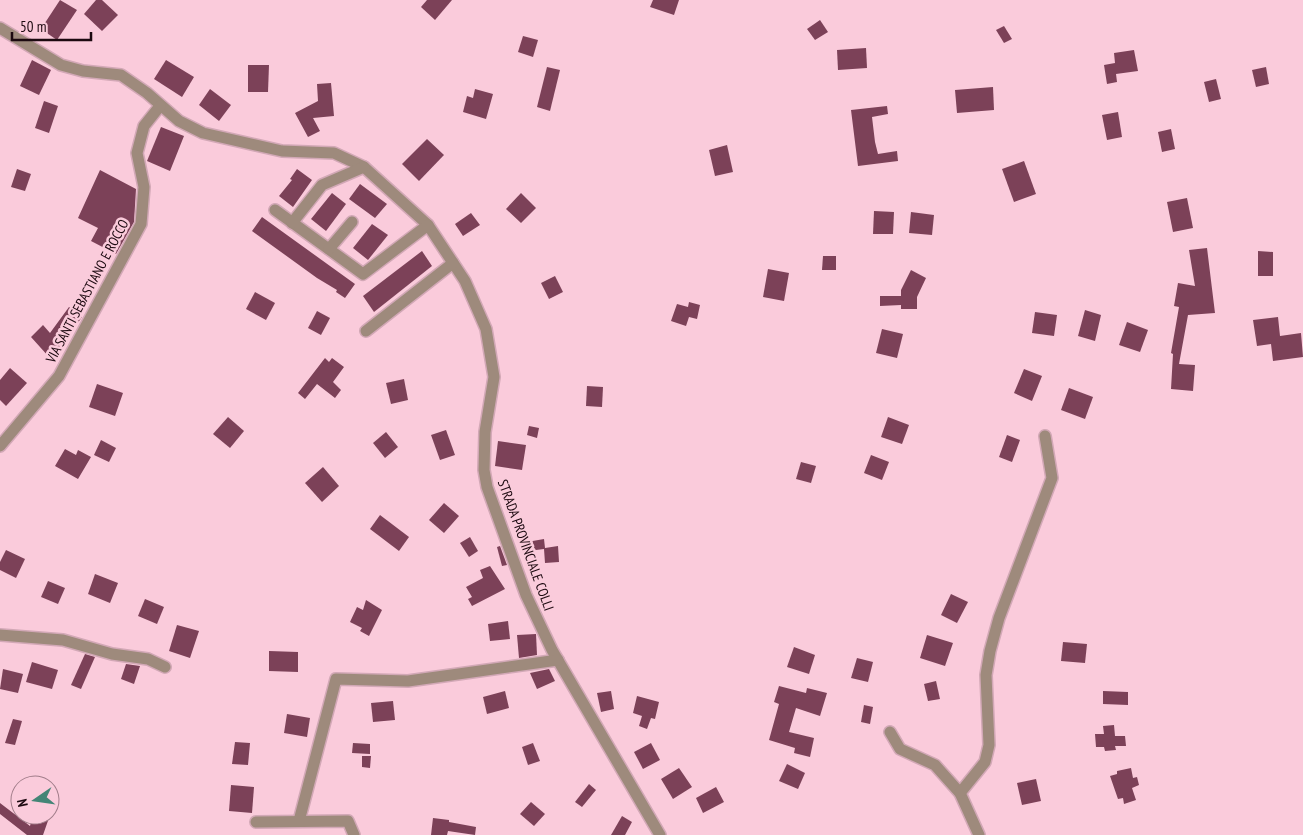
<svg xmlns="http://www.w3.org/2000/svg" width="1303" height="835" viewBox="0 0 1303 835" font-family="'PT Sans Narrow',sans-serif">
<rect width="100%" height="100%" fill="#facbdb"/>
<g fill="#7c4158">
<polygon points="60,0 77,10 57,40 41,29"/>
<polygon points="96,0 102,0 118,15 102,31 84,14"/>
<polygon points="427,0 452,0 435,20 421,7"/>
<polygon points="653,0 679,0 674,15 650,7"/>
<polygon points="820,20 828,32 815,40 807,29"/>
<polygon points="1004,26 1012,39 1004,43 996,30"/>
<polygon points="523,36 538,40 533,57 518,52"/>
<polygon points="866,48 867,68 838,70 837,50"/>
<polygon points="1134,50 1138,71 1116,74 1117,82 1107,84 1104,65 1115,63 1114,53"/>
<polygon points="32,60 51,70 39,95 20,86"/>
<polygon points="166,60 194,77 182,97 154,79"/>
<polygon points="248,65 269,65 268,92 248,92"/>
<polygon points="547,67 560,70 550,111 537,107"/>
<polygon points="1266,67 1269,84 1256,87 1252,70"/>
<polygon points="1216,79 1221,99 1209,102 1204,82"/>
<polygon points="331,83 334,116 313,118 320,131 308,137 295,113 318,101 317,84"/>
<polygon points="993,87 994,110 957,113 955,90"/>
<polygon points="210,89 231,105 219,121 199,105"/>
<polygon points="475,89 493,94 486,119 463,112 467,96 473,98"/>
<polygon points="44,101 58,106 49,133 35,128"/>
<polygon points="887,106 888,114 872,117 875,142 878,154 897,151 898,161 858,166 851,110"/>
<polygon points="1118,112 1122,137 1107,140 1102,115"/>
<polygon points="161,127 184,136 170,171 147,161"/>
<polygon points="1171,129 1175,149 1162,152 1158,132"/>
<polygon points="427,139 444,155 419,181 402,164"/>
<polygon points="727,145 733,172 715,176 709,150"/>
<polygon points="1024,161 1036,194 1014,202 1002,169"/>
<polygon points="17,169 31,174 25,191 11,187"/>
<polygon points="297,169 312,180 293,207 279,196 292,180 290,179"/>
<polygon points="100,170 136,189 134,222 116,254 91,241 98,228 78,218"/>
<polygon points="360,184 387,204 375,218 349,199"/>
<polygon points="332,193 346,204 326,231 311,219"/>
<polygon points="521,193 536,208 521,223 506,209"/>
<polygon points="1187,198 1193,228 1173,232 1167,202"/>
<polygon points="874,211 894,212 893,234 873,234"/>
<polygon points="911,212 934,215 932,235 909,233"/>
<polygon points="471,213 480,225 463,236 455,224"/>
<polygon points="262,217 355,284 345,298 336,292 337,290 317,278 252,231"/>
<polygon points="372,224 388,235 368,260 353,248"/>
<polygon points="1207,248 1215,313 1188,315 1179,364 1195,365 1193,391 1171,389 1173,354 1171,353 1179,307 1174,306 1178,283 1195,286 1189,250"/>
<polygon points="422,251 432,266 374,312 363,296"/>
<polygon points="1258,251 1273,252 1273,276 1258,276"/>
<polygon points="823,256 836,256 836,270 822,270"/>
<polygon points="768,269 789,273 784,301 763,297"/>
<polygon points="911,270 926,278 917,297 917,309 901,309 901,305 880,306 880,296 901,296 901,290"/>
<polygon points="555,276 563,292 549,299 541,283"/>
<polygon points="255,292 275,303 266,320 246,309"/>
<polygon points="689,302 700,305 697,319 689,317 686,326 671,321 677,304 688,307"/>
<polygon points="69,307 82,317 60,348 49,357 31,337 43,325 50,333"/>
<polygon points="1085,310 1101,315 1095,341 1078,336"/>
<polygon points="317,311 330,318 321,335 308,328"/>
<polygon points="1035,312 1057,315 1054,336 1032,333"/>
<polygon points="1278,317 1280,336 1301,333 1303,357 1273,361 1271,344 1257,346 1253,320"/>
<polygon points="1127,322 1148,330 1140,352 1119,345"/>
<polygon points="882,329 903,334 897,358 876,353"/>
<polygon points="325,358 329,362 332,358 344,367 333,382 341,390 335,398 317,384 305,399 298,393"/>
<polygon points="10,368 27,383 6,406 0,400 0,380"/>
<polygon points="1024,369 1042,376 1032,401 1014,393"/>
<polygon points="404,379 408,400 391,404 386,383"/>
<polygon points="97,384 123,393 115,416 89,407"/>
<polygon points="587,386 603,387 602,407 586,406"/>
<polygon points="1069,388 1093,397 1085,419 1061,410"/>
<polygon points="228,417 244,431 230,448 213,434"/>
<polygon points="888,417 909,425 902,444 881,437"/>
<polygon points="529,426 539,428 537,438 527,435"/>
<polygon points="446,430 455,455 440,460 431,435"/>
<polygon points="386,432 398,447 385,458 373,443"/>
<polygon points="1007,435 1020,440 1012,462 999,457"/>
<polygon points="101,440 116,448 109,462 94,455"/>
<polygon points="498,441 526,445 522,470 495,466"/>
<polygon points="65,449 76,455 78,450 91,457 78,479 55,466"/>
<polygon points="871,455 889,462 882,480 864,473"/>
<polygon points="801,462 816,466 811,483 796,479"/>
<polygon points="323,467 339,486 322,502 305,483"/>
<polygon points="444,503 459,516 444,533 429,520"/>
<polygon points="380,515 409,537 399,551 370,529"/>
<polygon points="470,537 478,551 469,557 460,543"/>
<polygon points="544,539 545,548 558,546 559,562 545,563 544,549 528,551 527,542"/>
<polygon points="500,546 507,565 502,566 497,547"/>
<polygon points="6,550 25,559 16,578 0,570 0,562"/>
<polygon points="490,566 505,589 472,606 468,599 472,597 466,587 483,578 480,570"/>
<polygon points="95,574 118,583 110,603 88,594"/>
<polygon points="48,581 65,588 58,604 41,597"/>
<polygon points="951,594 968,602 957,623 941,615"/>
<polygon points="145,599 164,607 157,624 138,616"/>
<polygon points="366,600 382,610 369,636 360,631 362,628 350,622 357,607 363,610"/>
<polygon points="508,621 510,639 490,641 488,624"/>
<polygon points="177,625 199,631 190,658 169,651"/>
<polygon points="536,634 537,655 519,658 517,635"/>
<polygon points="927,635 953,643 945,666 920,658"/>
<polygon points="1063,642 1087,644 1085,663 1061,661"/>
<polygon points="794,647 815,655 809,674 787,667"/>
<polygon points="269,651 298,652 298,672 269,671"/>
<polygon points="85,654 95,657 81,689 71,685"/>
<polygon points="857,658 873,662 868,682 851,678"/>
<polygon points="32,662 58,670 52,689 26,682"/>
<polygon points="126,664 140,666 134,684 121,679"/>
<polygon points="3,669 23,674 18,693 0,689"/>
<polygon points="549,669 555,681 537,689 530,673"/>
<polygon points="936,681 940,699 928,701 924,684"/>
<polygon points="779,686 806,693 807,688 827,693 820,716 796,708 789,732 814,738 810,757 794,753 795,748 769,740 779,704 774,702"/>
<polygon points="505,691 509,708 487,714 483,697"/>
<polygon points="611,691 614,709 601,712 597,693"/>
<polygon points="1103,691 1128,692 1128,705 1103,704"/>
<polygon points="637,696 659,702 655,719 651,718 647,729 639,726 642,716 633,713"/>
<polygon points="393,701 395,720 373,722 371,703"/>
<polygon points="864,705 873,707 870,724 861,722"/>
<polygon points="287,714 310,718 307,737 284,733"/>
<polygon points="13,719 22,721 15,745 5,743"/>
<polygon points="1114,725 1115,736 1125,736 1126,746 1115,746 1116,750 1105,751 1104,747 1096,747 1095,734 1104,734 1103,726"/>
<polygon points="235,742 250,743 248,765 232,764"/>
<polygon points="353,743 370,744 370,754 352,753"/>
<polygon points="533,743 540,761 528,765 522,747"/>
<polygon points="651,743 660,760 643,769 634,752"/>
<polygon points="362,756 371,756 370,768 362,767"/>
<polygon points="787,764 805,773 798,789 779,781"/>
<polygon points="679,768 692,787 673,799 661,779"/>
<polygon points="1131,768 1133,778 1137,777 1139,785 1132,788 1136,800 1124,804 1123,798 1118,799 1110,776 1117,774 1117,771"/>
<polygon points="1036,779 1041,801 1022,805 1017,783"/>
<polygon points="589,784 596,790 582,807 575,802"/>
<polygon points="231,785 254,787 252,813 229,811"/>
<polygon points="716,787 724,802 703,813 696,798"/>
<polygon points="531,802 545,814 534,826 520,814"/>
<polygon points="0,803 30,826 33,815 50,815 43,835 27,835 0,814"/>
<polygon points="622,816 632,822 625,835 611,835"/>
<polygon points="433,818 449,820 449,822 476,827 475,835 448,831 447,835 431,835"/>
</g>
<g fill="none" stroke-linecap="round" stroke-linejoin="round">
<g stroke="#d2a8b6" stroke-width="14">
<g id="minor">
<polyline points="0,28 61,65 83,71 121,75 147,93 179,121 203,133 282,151 334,153 364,167 428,225 465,281 486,329 494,377 485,432 484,470 487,487 526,595 552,650 660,835"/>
<polyline points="275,210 363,274 428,225"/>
<polyline points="292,223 322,185 364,167"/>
<polyline points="329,249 352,222"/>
<polyline points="366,331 453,263"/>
<polyline points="0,446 59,376 141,224 144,187 137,153 144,126 160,106"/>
<polyline points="0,635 63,640 112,654 148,659 165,667"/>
<polyline points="890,732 900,749 935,765 960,793 979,835"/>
<polyline points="960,793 985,762 989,745 986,675 990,651 999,618 1052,478 1045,436"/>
<polyline points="299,821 336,679 408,681 558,660"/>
<polyline points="256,822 348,821 354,835"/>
</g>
</g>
<use href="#minor" stroke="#9e8a7c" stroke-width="11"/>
</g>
<g text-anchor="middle" stroke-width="5" stroke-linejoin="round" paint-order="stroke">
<g font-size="14" fill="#1c0910" stroke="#facbdb">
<text transform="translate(87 291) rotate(-62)" y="5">VIA SANTI SEBASTIANO E ROCCO</text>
<text transform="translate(526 545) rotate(70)" y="5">STRADA PROVINCIALE COLLI</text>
</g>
</g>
<g transform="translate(35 800) rotate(257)"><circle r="24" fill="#facbdb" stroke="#a17d8a"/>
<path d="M0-4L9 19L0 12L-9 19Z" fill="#438576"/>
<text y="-8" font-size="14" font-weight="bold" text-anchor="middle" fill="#1c0910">N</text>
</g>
<path d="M12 32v8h79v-8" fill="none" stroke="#1c0910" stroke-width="2.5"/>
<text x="20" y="32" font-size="15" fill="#1c0910" stroke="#facbdb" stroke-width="4" paint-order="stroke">50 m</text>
</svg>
